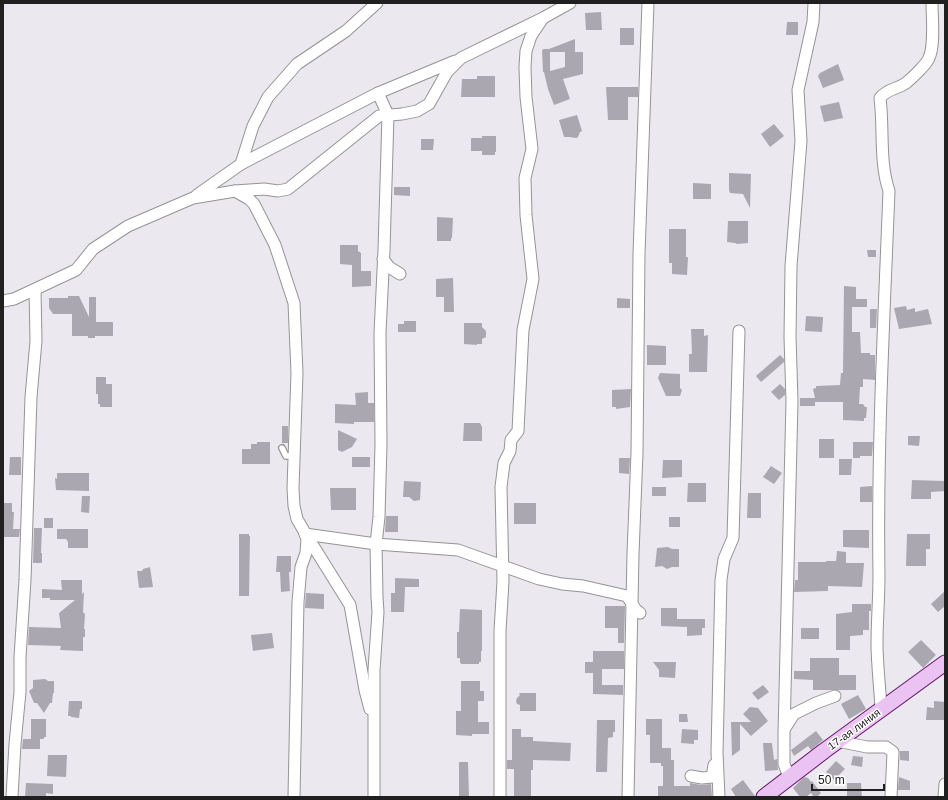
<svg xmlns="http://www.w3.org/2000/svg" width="948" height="800" viewBox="0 0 948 800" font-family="Arial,sans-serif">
<rect width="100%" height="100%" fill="#ebe8ef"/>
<g fill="#aaa7b1" fill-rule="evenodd">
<polygon points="601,12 602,30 586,30 585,13"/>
<polygon points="787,22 798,22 798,35 786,35"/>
<rect x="620" y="28" width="14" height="17"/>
<path d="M575 39V52H583V74L563 79 570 99 554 105 548 89 544 72H543L542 51 543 49H549ZM550 52H565V67L550 71Z"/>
<polygon points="838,64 844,80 823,88 818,76 820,73"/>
<polygon points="477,76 495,76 495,97 461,97 462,79 477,79"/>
<polygon points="606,87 638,87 638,97 628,97 628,120 608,120"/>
<polygon points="839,102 843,118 824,122 820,106"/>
<polygon points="577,115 582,131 580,132 578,137 576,138 569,137 564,137 559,120"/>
<polygon points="774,124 784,136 770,147 761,134"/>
<polygon points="482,136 496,136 496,152 495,152 495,155 482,155 482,151 471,151 471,138 482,138"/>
<polygon points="421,139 434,139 433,150 421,150"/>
<polygon points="729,173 751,174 750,208 743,194 730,193 729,190"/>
<polygon points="693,183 711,184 711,199 693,199"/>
<polygon points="394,187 410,187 410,196 394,195"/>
<polygon points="437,217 453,218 452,238 451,238 451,241 437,241"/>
<polygon points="728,221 748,221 748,243 737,244 735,243 727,242"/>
<polygon points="669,229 686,229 686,257 688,257 687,275 672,274 672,263 669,263"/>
<polygon points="340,245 358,245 358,251 361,253 361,271 371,271 371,286 352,287 352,265 340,264"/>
<polygon points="867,250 876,250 876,257 868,257"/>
<polygon points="453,278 454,312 444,312 444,297 436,297 436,279"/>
<polygon points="844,286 856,287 856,299 867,299 867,307 852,307 852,332 860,332 861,353 870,353 870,355 875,355 875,380 863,379 863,387 860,387 859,404 863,404 865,407 867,407 866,418 864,418 864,421 843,420 843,402 815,402 815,400 815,406 800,406 800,398 815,398 813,389 816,388 816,386 840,385 841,373 843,373"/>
<polygon points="68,296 79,296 89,317 89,297 96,297 96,322 113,322 113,336 95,336 95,338 88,338 88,336 72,336 72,314 53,314 49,308 49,298 68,298"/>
<polygon points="617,298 630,299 630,308 617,308"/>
<polygon points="906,306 907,310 915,308 915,312 928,309 932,324 899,329 894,308"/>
<polygon points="870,309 877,309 876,328 870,328"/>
<polygon points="806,316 823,317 822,332 805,331"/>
<polygon points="404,321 416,321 416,332 398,332 398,324 404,324"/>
<polygon points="464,323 482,323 482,327 486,331 486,337 482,339 482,344 477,344 477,345 464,344"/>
<polygon points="691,329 704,329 704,336 708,335 707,372 689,372 689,354 692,354"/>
<polygon points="647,345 666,346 666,365 647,365"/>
<polygon points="780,355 784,359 784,362 761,382 756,376"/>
<polygon points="660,373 680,374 680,388 682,390 680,396 666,396 658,378"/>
<polygon points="96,377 106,377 106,384 112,384 112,407 100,407 100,404 98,404 98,394 96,394"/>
<polygon points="780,384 785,389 785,395 779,400 771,392"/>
<polygon points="631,389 630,407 616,409 616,407 612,407 612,390"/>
<polygon points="368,392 368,403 374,403 374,422 354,422 354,424 335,423 335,404 356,405 355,393"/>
<polygon points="464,423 480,423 482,427 482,441 463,441"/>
<rect x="282" y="426" width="6" height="17"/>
<polygon points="338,430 357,439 352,447 342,452 338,450"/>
<polygon points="908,436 920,436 919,446 908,445"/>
<rect x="819" y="439" width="15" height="19"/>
<polygon points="257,442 270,442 270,464 242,464 242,449 251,449 251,444 257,444"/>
<polygon points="853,442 873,442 872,456 860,456 860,458 853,458"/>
<polygon points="10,457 21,457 21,475 9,475"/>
<rect x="352" y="457" width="18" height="10"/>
<polygon points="619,458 630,458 629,474 619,473"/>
<polygon points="839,459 852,459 851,475 839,475"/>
<polygon points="663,460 682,460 682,477 662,478"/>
<polygon points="771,466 782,473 774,484 763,477"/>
<polygon points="57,473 89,473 89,491 56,490 55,478 57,479"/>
<polygon points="912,480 945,481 945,491 931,492 931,499 911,499"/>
<polygon points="404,481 421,482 420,500 414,501 409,497 403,497"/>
<polygon points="688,483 706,483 706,502 687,502"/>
<polygon points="872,486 872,502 860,502 860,487"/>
<rect x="652" y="487" width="14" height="9"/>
<polygon points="330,488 356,488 356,510 331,510"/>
<polygon points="748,493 761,493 761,518 747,518"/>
<polygon points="82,496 90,496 89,513 81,512"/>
<polygon points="3,503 12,503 12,512 14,512 13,529 20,529 19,537 3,537"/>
<rect x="514" y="503" width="22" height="21"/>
<polygon points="386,516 398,516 398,532 385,532"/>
<rect x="669" y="517" width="11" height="10"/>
<rect x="44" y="518" width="9" height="10"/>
<polygon points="34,528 42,528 41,553 42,553 42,563 33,563"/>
<polygon points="57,529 88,529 88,548 68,548 68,542 66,539 57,539"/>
<polygon points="843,530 869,530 869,548 843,547"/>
<polygon points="239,534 249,534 249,536 250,536 249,596 239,596"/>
<polygon points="907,534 930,534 930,549 926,549 926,566 906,566"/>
<polygon points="668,547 672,549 679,549 679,567 672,567 667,569 662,566 655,567 657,548"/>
<polygon points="837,551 846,552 846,563 864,563 862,587 828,586 828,591 794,592 795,580 798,580 798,562 826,562 826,561 836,561"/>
<polygon points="277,556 291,556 291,572 289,572 290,591 281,592 280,572 276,572"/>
<polygon points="150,567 153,587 139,588 137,571 142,571 143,569"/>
<polygon points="395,578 419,579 419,587 405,587 404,612 391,612 391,593 395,593"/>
<polygon points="61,580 82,580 82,594 84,592 83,612 85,614 84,629 85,629 85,637 83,637 83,651 60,650 61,646 28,645 29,627 61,628 59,613 75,600 50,600 50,598 42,598 42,589 62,590"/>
<polygon points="945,591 945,606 938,612 931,604"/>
<polygon points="306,593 324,594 324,609 305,608"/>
<polygon points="852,604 871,604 871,611 869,611 869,630 863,630 863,635 850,636 850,650 836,650 836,614 852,612"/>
<polygon points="605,606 625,606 624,643 618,643 618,628 605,628"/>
<polygon points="661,608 677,608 677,619 705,619 705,628 702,628 702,635 687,636 687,627 661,626"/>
<polygon points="460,609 482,610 482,651 481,651 481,662 479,662 479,664 461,664 461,663 460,663 460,658 457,658 457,632 459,632"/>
<rect x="801" y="628" width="18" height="11"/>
<polygon points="272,633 274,648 253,651 251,635"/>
<polygon points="921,640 936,655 923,668 908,652"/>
<polygon points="593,651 624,651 624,669 602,669 602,685 623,685 623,695 593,694 593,673 585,673 585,662 593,662"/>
<polygon points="810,658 839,658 839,675 856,675 856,690 813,690 813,680 794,679 794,671 810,671"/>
<polygon points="653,662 676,662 675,678 659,677 659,670"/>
<polygon points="45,679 48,681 54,681 54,693 53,693 52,703 50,703 44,713 37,703 34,703 29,691 33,688 33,680"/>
<polygon points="461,681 480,681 480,691 484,691 484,701 478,701 478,722 489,722 489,734 472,734 472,736 456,735 456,711 461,711"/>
<polygon points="763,685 769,692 758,700 752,693"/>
<polygon points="519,693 536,693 536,711 520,711 520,705 517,704 516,701 517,698 520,695"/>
<polygon points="858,695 866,709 849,719 841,704"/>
<polygon points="69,701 82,701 82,709 80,709 79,718 71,717 71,716 68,716"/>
<polygon points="934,701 945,702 945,720 926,720 927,707 934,708"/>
<polygon points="750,707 758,708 768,721 751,736 740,724 740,750 732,756 731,722 751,722 743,714"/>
<polygon points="679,714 687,714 688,722 679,722"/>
<polygon points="31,719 46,719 46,737 44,737 44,739 40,739 40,749 22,749 23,739 31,739"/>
<polygon points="646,719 662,719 662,748 671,748 671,760 674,760 674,786 690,786 690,783 701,785 711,784 712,797 658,796 658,786 663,786 663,766 661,766 661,763 650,763 650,735 646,735"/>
<polygon points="597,720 615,720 615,732 613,732 613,737 608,738 607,772 596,772"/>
<polygon points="512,729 521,729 521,737 533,737 533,741 571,743 570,761 533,760 533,770 531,770 531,796 514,796 514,769 507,769 507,760 512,760"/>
<polygon points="682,729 698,730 698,740 694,740 694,744 681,743"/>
<polygon points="816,731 823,740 811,750 808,746 794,756 791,750"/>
<polygon points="763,743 772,743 774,760 777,759 778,770 765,771"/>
<polygon points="900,751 909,751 909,761 900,760"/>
<polygon points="48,755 67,755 66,777 47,776"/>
<polygon points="853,756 863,757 862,767 851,765"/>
<polygon points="836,761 845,769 834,780 826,772"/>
<polygon points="459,762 468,762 469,797 459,797"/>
<polygon points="804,777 808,778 811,782 812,781 821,793 817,797 814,797 811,793 806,797 800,797 793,788"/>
<polygon points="899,777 910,781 910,790 898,790"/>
<polygon points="743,780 755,796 755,797 736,797 731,789"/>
<polygon points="26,783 53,784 53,794 46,793 46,797 25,797"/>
<polygon points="847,783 861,783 862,797 847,797"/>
</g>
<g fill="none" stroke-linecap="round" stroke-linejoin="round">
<g stroke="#949494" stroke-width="8">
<polyline id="lane" points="282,448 286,456 294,456"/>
</g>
<g stroke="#949494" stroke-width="13">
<g id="street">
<polyline points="378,93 455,61"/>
<polyline points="241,164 378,93 388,115 384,250 380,333 381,444 379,517 376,544 377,597 378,612 374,670 374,797"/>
<polyline points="235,191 249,199 254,204 275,245 294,303 297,373 293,488 294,506 297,519 304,531 307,539 306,553 301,567 298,602 294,797"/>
<polyline points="197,195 241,164 253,126 268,97 297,64 346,31 377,3"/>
<polyline points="383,259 389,267 400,274"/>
<polyline points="3,301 14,299 76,270 93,249 128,226 193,198 235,191 264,189 278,191 288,189 379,116 402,114 417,111 429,104 447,72 461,58 543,18 570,3"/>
<polyline points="305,534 376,544 458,550 539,579 562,584 583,586 627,596 636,610 640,613"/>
<polyline points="307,536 350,605 365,690 370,709"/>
<path d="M881 709C880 687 877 665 877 643 877 621 879 599 879 576 877 448 884 319 889 191 879 161 884 129 880 98 888 88 896 90 906 83 912 78 926 65 929 58 935 45 932 18 932 3"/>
<polyline points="785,728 794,714 816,703 835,696"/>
<polyline points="837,741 867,747 886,747 893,752 891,797"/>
<polyline points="691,776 702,778 712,777 714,765"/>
<polyline points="789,777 784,764 784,734 792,401 790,337 791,266 801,141 798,90 813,22 814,3"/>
<polyline points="12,797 15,744 20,692 20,657 25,580 31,397 36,341 35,290"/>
<polyline points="500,797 500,631 503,581 501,487 504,463 510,451 511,440 518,431 523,330 533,279 526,215 525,178 532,149 526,97 525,67 526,51 531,36 543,18"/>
<polyline points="628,797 633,554 637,453 639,254 648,3"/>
<polyline points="719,797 717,752 721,580 724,559 733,538 739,331"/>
<polyline points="944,797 945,784"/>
</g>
</g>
<g stroke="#63136b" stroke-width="17">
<polyline id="secondary" points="764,797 824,751 945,663"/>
</g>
<use href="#lane" stroke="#fff" stroke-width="5.5"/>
<use href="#street" stroke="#fff" stroke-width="11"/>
<use href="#secondary" stroke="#ebc3f2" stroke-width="15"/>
</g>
<g text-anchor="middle" stroke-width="3" stroke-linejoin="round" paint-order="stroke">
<g font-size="11" fill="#202020" stroke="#fff">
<text transform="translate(854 729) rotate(-36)" y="4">17-ая линия</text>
</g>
</g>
<rect width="948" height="800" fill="none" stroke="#202020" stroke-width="8"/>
<path d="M812 784v6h72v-6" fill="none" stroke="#202020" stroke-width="2"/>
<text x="818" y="784" font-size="12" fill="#202020" stroke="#ffffff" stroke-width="3" paint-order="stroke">50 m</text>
</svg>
